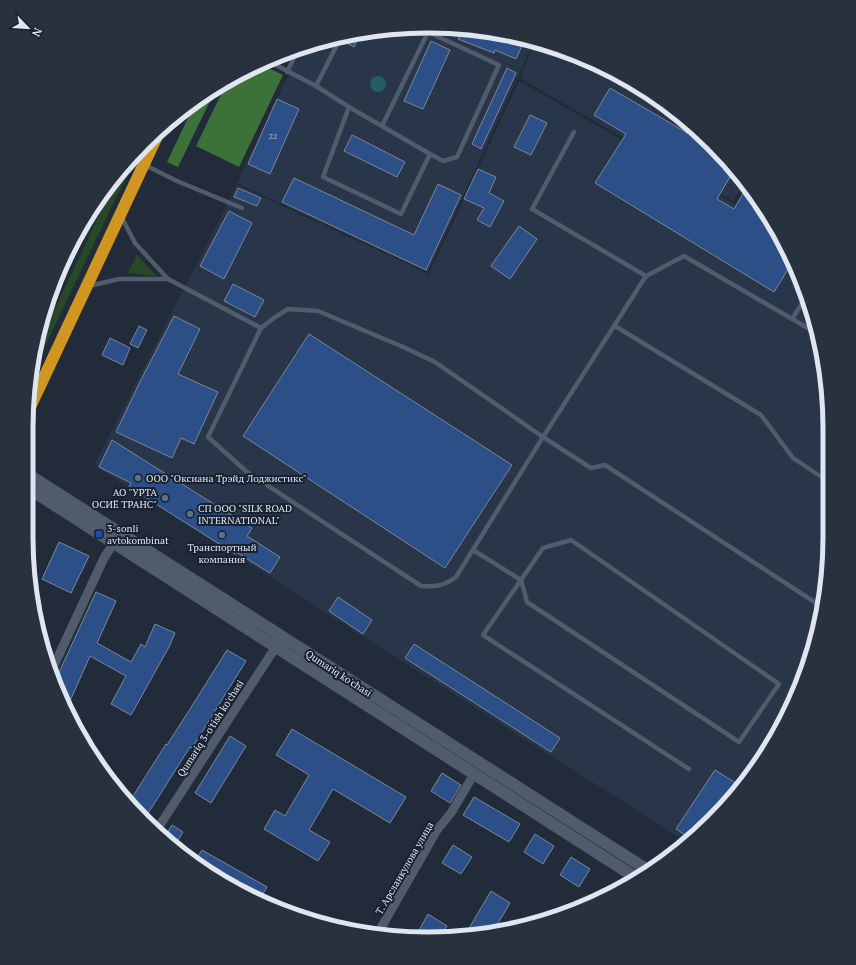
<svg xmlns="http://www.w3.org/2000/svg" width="856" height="965" viewBox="0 0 856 965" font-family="'PT Serif',serif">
<rect width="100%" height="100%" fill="#212b3a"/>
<g fill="#293649">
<polygon points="401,27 480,29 515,38 533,44 428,272 237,183 301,48 324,40"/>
<polygon points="535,42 557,47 629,80 693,126 745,181 733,201 520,78"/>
<polygon points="519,81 773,226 788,250 816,324 829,402 829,564 816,641 789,715 747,782 693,839 688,843 94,465 237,185 429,274"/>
</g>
<g fill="#294828">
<polygon points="138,152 33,371 33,355 121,169 126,163"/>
<polygon points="137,255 157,276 128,273"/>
</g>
<g fill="#3c713a">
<polygon points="260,64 283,75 239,167 196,146 227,82 250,68"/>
<polygon points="216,89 178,167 167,162 196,101"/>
</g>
<circle fill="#235e64" cx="378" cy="84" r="8"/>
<g fill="#2c4f87" stroke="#7b8799">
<polygon points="463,29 480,29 499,34 507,37 508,36 513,37 524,41 516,59 495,50 494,53 458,39"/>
<polygon points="360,34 354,47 343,41 345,36"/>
<polygon points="431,41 450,50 423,109 404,101"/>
<polygon points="507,68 516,73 481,149 472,144"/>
<polygon points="610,88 715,149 734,170 717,199 734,209 748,185 789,250 793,261 774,292 595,183 626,134 594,115"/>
<polygon points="277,99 299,109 270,174 248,164"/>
<polygon points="530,115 547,123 531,155 514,147"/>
<polygon points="352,135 405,162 397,177 344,151"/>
<polygon points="478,169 496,177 489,193 504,201 490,227 477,220 484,208 464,199"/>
<polygon points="294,178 414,235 438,184 461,195 426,270 282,202"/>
<polygon points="238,188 261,198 257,206 234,197"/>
<polygon points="229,211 252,223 224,279 200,266"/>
<polygon points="519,226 537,239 510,279 491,266"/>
<polygon points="233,284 264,300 255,317 224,301"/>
<polygon points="174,316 200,329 178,374 218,392 194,444 181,438 172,458 116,432 141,380"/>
<polygon points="139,326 147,330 138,348 130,344"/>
<polygon points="309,334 512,465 445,568 243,436"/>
<polygon points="110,338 130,348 123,365 102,355"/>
<polygon points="112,440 252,528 247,536 280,557 270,573 236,552 235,554 129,487 131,483 99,467"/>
<polygon points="59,542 89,556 71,593 42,579"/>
<polygon points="96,592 116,601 97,643 131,662 141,644 145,647 155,624 175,633 169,647 131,715 111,704 126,676 90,656 66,710 55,681"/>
<polygon points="338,597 372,620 363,634 329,611"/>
<polygon points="414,644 560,738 551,752 405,658"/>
<polygon points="227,650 246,661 192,748 190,747 147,815 128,804 166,744 167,745 197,698"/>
<polygon points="292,729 406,797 390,823 333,789 309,830 330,842 318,861 264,829 275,810 285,816 309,775 276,755"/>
<polygon points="230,736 246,746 211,803 195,793"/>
<polygon points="715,770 742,787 693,840 676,829"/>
<polygon points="442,773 461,785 450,803 431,791"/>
<polygon points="474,797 520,824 509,842 463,815"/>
<polygon points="172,825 183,832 174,847 164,838"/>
<polygon points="535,834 554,846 543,864 524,852"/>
<polygon points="453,845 472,857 461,874 442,863"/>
<polygon points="202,850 267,887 259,900 194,862"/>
<polygon points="571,857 590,869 579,887 560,875"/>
<polygon points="491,891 510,903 493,932 475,935 468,930"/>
<polygon points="428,914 447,926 440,937 424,936 418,932"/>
</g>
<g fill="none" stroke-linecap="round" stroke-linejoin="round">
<g stroke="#505b6c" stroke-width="4.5">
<polyline points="418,27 428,32"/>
<polyline points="268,61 316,86 349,107 430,154 401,214 323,177 349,107"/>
<polyline points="287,72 298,50"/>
<polyline points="316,86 341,37"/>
<polyline points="382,126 428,32 499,65 457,157 443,161 430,154"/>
<polyline points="574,132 532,209 646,276 543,437 591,468 605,465 822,607"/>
<polyline points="145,165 177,181 242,208"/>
<path d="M121 216 135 243 168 279 261 328 274 318 288 309 318 311 401 346 435 362 543 437 456 577C444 586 435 587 421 586L247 472 208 437 261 328"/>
<polyline points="646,276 684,256 818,334"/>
<polyline points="89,286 119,279 168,279"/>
<polyline points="792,319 806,297"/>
<polyline points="615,326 761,415 793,458 829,482"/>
<polyline points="473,550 521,580 527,602 739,742 779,684 571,540 543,548 483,635 689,769"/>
</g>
<g stroke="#505b6c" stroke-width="9">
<polyline points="51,672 104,558 117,538"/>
<polyline points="156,831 279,642"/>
<polyline points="378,933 437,830 451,813 474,774"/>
</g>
<g stroke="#505b6c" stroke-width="12">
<polyline points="29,475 649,871"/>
<polyline points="28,488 638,879"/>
</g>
<g stroke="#d09621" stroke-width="12">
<polyline points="53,285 82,224"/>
<polyline points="31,405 159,132"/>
</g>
</g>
<g fill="#5c6f8a" stroke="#18212f" stroke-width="1.5">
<circle cx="138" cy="478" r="4"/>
<circle cx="165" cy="498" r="4"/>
<circle cx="190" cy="514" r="4"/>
<circle cx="222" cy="535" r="4"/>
</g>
<rect fill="#1a4fb4" stroke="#18212f" stroke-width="1.5" x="95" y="530" width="8" height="8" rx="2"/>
<g text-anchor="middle" stroke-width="4" stroke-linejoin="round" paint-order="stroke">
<g font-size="8" fill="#b3c0d6">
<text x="273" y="139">22</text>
</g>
<g font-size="10" fill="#e0e6f0" stroke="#18212f" text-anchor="start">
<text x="146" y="482">ООО "Оксиана Трэйд Лоджистикс"</text>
<text x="157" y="496" text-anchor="end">АО "УРТА<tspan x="157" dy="12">ОСИЁ ТРАНС"</tspan></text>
<text x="198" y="512">СП ООО "SILK ROAD<tspan x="198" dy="12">INTERNATIONAL"</tspan></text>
<text x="107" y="532">3-sonli<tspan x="107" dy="12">avtokombinat</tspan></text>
<text x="222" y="551" text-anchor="middle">Транспортный<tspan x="222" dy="12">компания</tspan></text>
</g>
<g font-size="10" fill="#e0e6f0" stroke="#18212f">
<text transform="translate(339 673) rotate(33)" y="4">Qumariq ko'chasi</text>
<text transform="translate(210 728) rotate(-57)" y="4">Qumariq 3-o'tish ko'chasi</text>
<text transform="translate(404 868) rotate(-60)" y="4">Т. Арсланкулова улица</text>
</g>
</g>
<path d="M0 0H856V965H0ZM428 33H428A395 395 0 0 1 823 428V537A395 395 0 0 1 428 932H428A395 395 0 0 1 33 537V428A395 395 0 0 1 428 33Z" fill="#28313e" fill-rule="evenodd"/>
<path fill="none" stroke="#e0e6f0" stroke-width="5" d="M428 33H428A395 395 0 0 1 823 428V537A395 395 0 0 1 428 932H428A395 395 0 0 1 33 537V428A395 395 0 0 1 428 33Z"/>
<g transform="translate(28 28) rotate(115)" stroke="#18212f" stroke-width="3" paint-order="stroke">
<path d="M0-3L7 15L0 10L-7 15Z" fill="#e0e6f0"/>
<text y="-6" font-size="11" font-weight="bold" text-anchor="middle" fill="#e0e6f0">N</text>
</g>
</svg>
